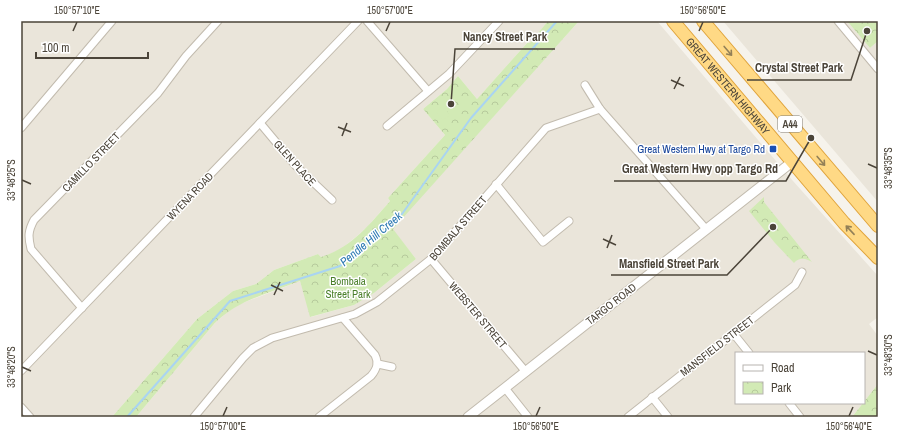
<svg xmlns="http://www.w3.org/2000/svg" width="899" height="438" viewBox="0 0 899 438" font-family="'Archivo Narrow',sans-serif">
<defs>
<pattern id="park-crowns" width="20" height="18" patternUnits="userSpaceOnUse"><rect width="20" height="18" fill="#d2eab5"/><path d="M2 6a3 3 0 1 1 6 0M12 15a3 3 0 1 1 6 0" fill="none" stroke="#b6ca9c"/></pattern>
</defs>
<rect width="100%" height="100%" fill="#f6f3ec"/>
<g fill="#eae5da">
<polygon points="21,21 548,21 530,44 528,42 477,99 458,76 447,89 423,109 445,135 388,198 390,201 367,227 357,236 341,249 330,254 321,257 318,254 274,270 256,284 233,291 197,319 112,417 21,417"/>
<polygon points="579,21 657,21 793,181 878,276 878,317 869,324 878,336 878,384 864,402 864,353 736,353 736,403 863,403 852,417 136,417 214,324 227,312 240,304 300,281 311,317 354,305 374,293 416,259 392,229"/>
<polygon points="723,21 847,21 870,48 878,41 878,202"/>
</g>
<g fill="url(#park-crowns)">
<path d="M548 21H579L393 229 416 259 374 293 354 305 310 317 300 281C270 293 237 300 214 324L136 417H112L197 319 233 291 256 284 274 270 318 254 321 257C351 248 370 224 390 201L388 198 445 135 423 109 447 89 458 76 477 99 528 42 530 43Z"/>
<polygon points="847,21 878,21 878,41 870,48"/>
<path d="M764 197V202L812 262C806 258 799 257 794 263L775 243 749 211Z"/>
<polygon points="878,384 878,417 852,417"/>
</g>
<polygon fill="#d2eab5" points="443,106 450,115 443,120 436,112"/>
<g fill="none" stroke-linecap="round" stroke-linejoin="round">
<polyline stroke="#a9d4f2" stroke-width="2" points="127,417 230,301 340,266 402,214 471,118 557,21"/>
<g stroke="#c2bbae" stroke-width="9">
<g id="minor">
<polyline points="367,21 428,91"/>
<polyline points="838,21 878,69"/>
<polyline points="585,85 600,109 706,229"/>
<polyline points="260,123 296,166 332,200"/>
<polyline points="387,126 449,74 499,21"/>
<polyline points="21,128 112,21"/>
<polyline points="496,184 543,242 569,221"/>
<polyline points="431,259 526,372"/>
<path d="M82 308 31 249C28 237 28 231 34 220L158 93 186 56 218 21"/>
<polyline points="733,333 749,353"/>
<polyline points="378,364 392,367"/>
<polyline points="21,371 358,21"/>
<polyline points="505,388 528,417"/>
<polyline points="652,397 668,417"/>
<polyline points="789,403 800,417"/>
<polyline points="21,407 30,417"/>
<polyline points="194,417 243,358 253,348 272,338 355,314 377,302 431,259 546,128 600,109"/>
<path d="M319 417 371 376C377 369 379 363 375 355L343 318"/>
<polyline points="628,417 795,285 802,272"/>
</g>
</g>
<g stroke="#c2bbae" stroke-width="11">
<polyline id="tertiary" points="468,417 792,162"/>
</g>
<g stroke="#e0a43c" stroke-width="14">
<g id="trunk">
<path id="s1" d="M673 21 844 223 878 258"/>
<polyline points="703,21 878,226"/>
</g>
</g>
<use href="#minor" stroke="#fff" stroke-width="7"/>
<use href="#tertiary" stroke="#fff" stroke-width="9"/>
<use href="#trunk" stroke="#ffd985" stroke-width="12"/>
</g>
<defs><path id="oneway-shaft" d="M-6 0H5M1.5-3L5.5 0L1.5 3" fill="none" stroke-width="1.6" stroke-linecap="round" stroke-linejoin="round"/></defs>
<g stroke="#938057">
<use href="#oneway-shaft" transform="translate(728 51) rotate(50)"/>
<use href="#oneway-shaft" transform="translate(821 161) rotate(50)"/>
<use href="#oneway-shaft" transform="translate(850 230) rotate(-133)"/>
</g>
<path fill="none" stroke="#4b4439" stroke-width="1.5" d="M73 31 77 22M386 31 390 22M699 31 703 22M671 80 684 86M674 89 680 77M338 127 351 132M342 136 347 123M868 164 877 168M22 180 31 184M603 239 616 245M607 248 612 235M271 285 283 291M274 295 280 282M868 351 877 355M22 367 31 371M223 416 227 407M536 416 540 407M849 416 853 407"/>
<rect fill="#1a4fb4" stroke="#fff" stroke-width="1.5" x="769" y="145" width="8" height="8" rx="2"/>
<g text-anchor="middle" stroke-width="3" stroke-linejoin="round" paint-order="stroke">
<rect fill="#fff" stroke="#817c74" stroke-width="1" x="778" y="116" width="24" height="16" rx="3"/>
<g font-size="10" font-weight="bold" fill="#4b4439">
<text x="790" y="128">A44</text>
</g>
<g font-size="11" fill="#4b4439" stroke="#fff">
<text dy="4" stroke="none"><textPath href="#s1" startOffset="85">GREAT WESTERN HIGHWAY</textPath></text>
<text transform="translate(91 162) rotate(-46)" y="4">CAMILLO STREET</text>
<text transform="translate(295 163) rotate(48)" y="4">GLEN PLACE</text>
<text transform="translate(190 196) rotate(-46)" y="4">WYENA ROAD</text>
<text transform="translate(458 228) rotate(-49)" y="4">BOMBALA STREET</text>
<text transform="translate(611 304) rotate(-38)" y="4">TARGO ROAD</text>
<text transform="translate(478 315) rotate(50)" y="4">WEBSTER STREET</text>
<text transform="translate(717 346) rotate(-38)" y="4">MANSFIELD STREET</text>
</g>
<g font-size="11" fill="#164399" stroke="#fff" text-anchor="end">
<text x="765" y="153">Great Western Hwy at Targo Rd</text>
</g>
<g font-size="11" fill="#4a7f2a" stroke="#fff">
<text x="348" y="285">Bombala<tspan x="348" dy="13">Street Park</tspan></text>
</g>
<g font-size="12" font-style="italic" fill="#2e7ab2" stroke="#fff">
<text transform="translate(371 239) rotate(-40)" y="4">Pendle Hill Creek</text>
</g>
</g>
<path fill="none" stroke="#4b4439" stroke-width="1.5" d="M451 104L455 49H555M867 31L851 80H747M811 138L786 181H614M773 227L727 275H611"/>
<g fill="#4b4439" stroke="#fff" stroke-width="1.5">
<circle cx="451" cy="104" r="4"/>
<circle cx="867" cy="31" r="4"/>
<circle cx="811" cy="138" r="4"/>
<circle cx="773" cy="227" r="4"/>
</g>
<g font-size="12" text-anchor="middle" font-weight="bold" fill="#4b4439" stroke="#fff" stroke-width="3" stroke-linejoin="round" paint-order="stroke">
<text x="505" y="41">Nancy Street Park</text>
<text x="799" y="72">Crystal Street Park</text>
<text x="700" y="173">Great Western Hwy opp Targo Rd</text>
<text x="669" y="268">Mansfield Street Park</text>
</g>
<rect width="899" height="438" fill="none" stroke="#ffffff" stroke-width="44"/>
<rect x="735" y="352" width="130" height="52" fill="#ffffff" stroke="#b7b4b0"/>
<rect x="743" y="365" width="20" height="6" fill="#ffffff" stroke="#b7b4b0"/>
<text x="771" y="372" font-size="12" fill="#4b4439">Road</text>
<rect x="743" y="382" width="20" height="12" fill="url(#park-crowns)" stroke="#b7b4b0"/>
<text x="771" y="392" font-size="12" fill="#4b4439">Park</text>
<path d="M36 52v6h112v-6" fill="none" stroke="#4b4439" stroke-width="2"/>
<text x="42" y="52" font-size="12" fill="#4b4439" stroke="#ffffff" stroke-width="3" paint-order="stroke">100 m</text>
<rect x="22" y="22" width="855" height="394" fill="none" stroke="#4b4439" stroke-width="1.5"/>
<g font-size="10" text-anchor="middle" fill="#4b4439">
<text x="77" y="14">150°57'10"E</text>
<text x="390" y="14">150°57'00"E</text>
<text x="703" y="14">150°56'50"E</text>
<text transform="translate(888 168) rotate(-90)" y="4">33°48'35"S</text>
<text transform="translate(11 180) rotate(-90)" y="4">33°48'25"S</text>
<text transform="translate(888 355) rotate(-90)" y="4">33°48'30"S</text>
<text transform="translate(11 367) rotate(-90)" y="4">33°48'20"S</text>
<text x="223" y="430">150°57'00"E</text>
<text x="536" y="430">150°56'50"E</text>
<text x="849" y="430">150°56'40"E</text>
</g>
</svg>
